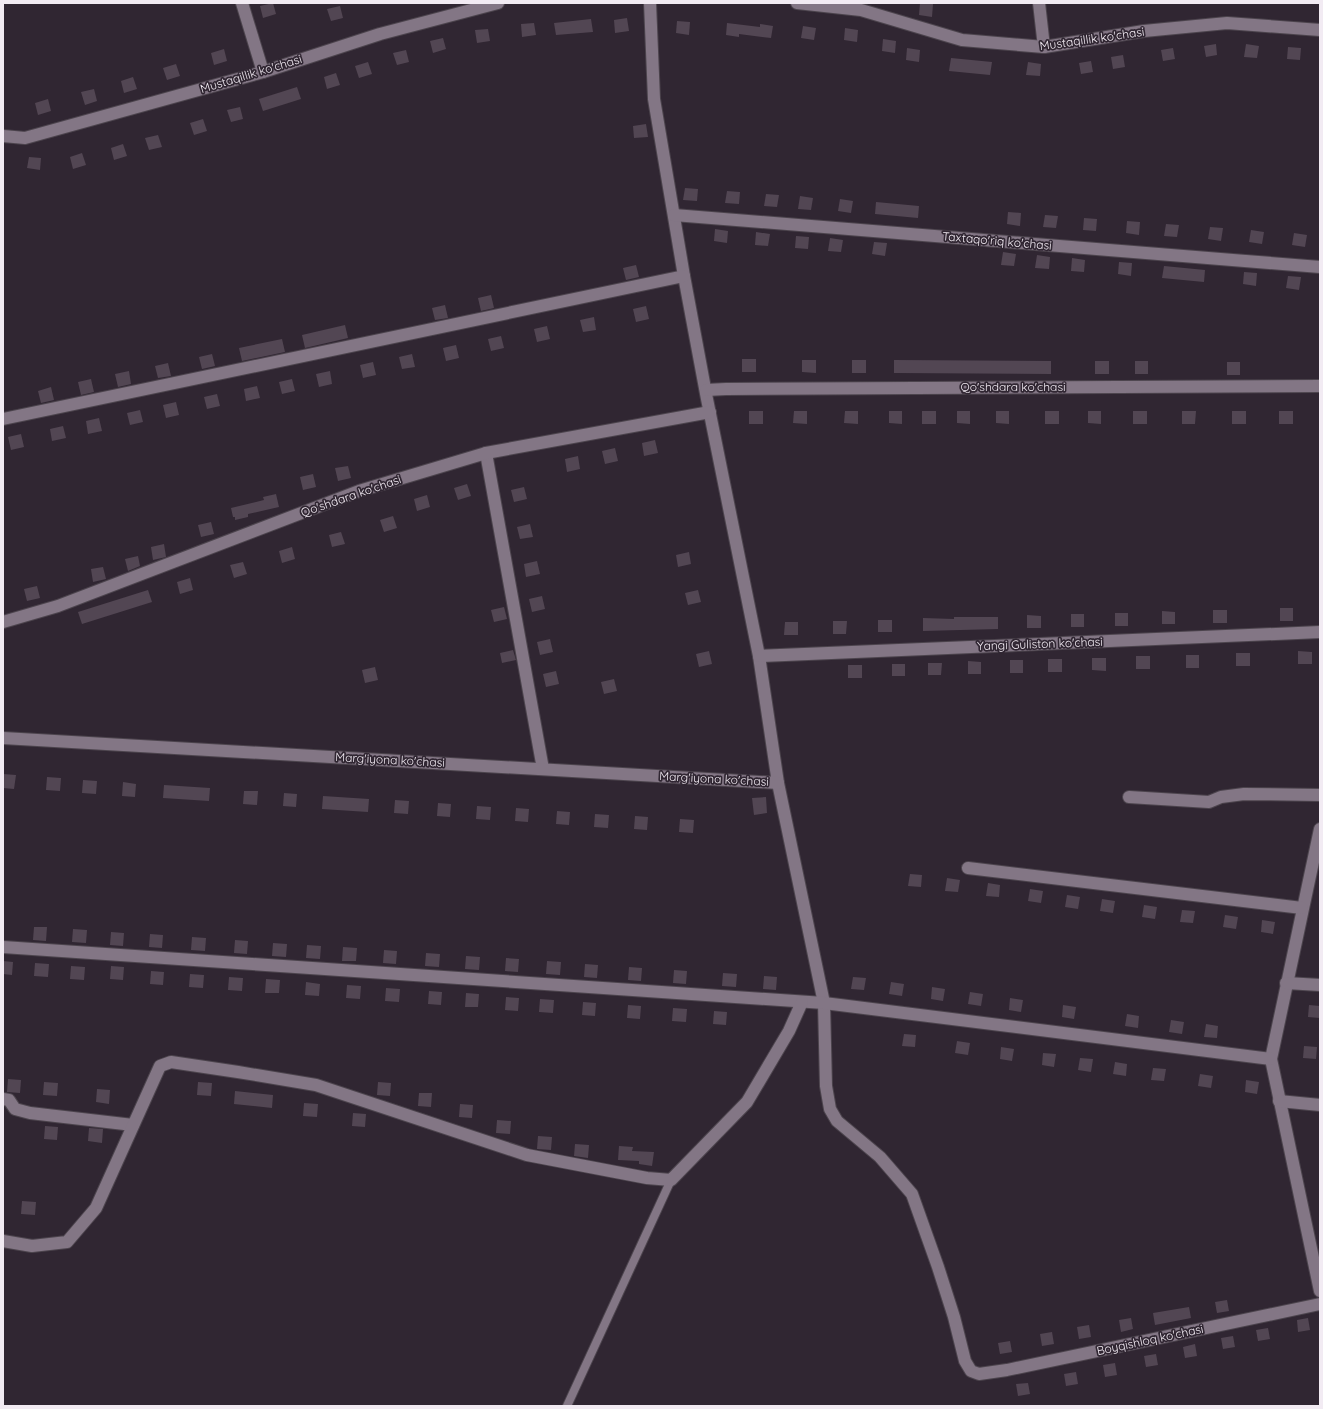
<svg xmlns="http://www.w3.org/2000/svg" width="1323" height="1409" viewBox="0 0 1323 1409" font-family="Quicksand,sans-serif">
<rect width="100%" height="100%" fill="#302632"/>
<g fill="#524653">
<polygon points="273,3 276,14 263,18 260,6"/>
<polygon points="920,3 933,4 932,17 919,15"/>
<polygon points="340,6 343,18 331,21 327,9"/>
<polygon points="627,18 629,31 615,33 614,20"/>
<polygon points="591,19 593,32 556,35 554,23"/>
<polygon points="677,21 690,22 689,35 676,33"/>
<polygon points="534,23 536,35 522,37 521,24"/>
<polygon points="727,23 760,27 760,24 773,26 771,38 739,34 739,37 726,35"/>
<polygon points="803,26 816,28 814,40 801,38"/>
<polygon points="845,28 858,30 857,42 844,40"/>
<polygon points="488,29 490,41 477,43 475,30"/>
<polygon points="443,38 446,49 433,53 430,41"/>
<polygon points="883,39 896,41 895,53 882,51"/>
<polygon points="1216,44 1217,55 1206,57 1204,46"/>
<polygon points="1246,44 1259,46 1257,58 1244,57"/>
<polygon points="1288,47 1301,48 1300,60 1287,59"/>
<polygon points="907,48 920,50 919,62 906,60"/>
<polygon points="1173,48 1175,59 1163,61 1161,50"/>
<polygon points="224,49 227,61 214,65 211,53"/>
<polygon points="406,50 409,62 397,65 393,53"/>
<polygon points="1123,55 1125,67 1113,69 1111,57"/>
<polygon points="951,58 992,62 990,75 949,71"/>
<polygon points="1091,61 1093,72 1081,74 1079,63"/>
<polygon points="368,62 372,74 359,78 355,66"/>
<polygon points="1028,62 1041,64 1040,76 1026,75"/>
<polygon points="176,64 180,76 167,80 163,68"/>
<polygon points="336,73 340,85 327,89 324,77"/>
<polygon points="133,77 137,89 124,93 121,81"/>
<polygon points="297,87 301,99 263,111 259,99"/>
<polygon points="94,89 97,101 85,105 81,92"/>
<polygon points="48,99 51,111 38,115 35,103"/>
<polygon points="240,107 243,119 231,122 227,110"/>
<polygon points="203,119 207,131 194,135 190,123"/>
<polygon points="646,124 648,137 634,138 633,126"/>
<polygon points="158,135 162,147 149,150 145,138"/>
<polygon points="123,144 127,156 114,160 111,148"/>
<polygon points="82,153 86,165 73,169 70,157"/>
<polygon points="29,157 41,158 40,170 27,168"/>
<polygon points="685,188 698,189 697,201 683,200"/>
<polygon points="727,191 740,192 739,204 725,203"/>
<polygon points="766,194 779,195 777,207 764,206"/>
<polygon points="800,196 813,198 811,210 798,209"/>
<polygon points="840,199 853,201 851,213 838,211"/>
<polygon points="876,202 919,206 918,218 875,214"/>
<polygon points="1008,212 1021,213 1020,226 1007,224"/>
<polygon points="1045,215 1058,216 1056,228 1043,227"/>
<polygon points="1084,218 1097,219 1096,231 1083,230"/>
<polygon points="1127,221 1140,222 1139,235 1126,233"/>
<polygon points="1166,224 1179,225 1177,237 1164,236"/>
<polygon points="1210,227 1223,228 1221,241 1208,239"/>
<polygon points="715,229 728,231 727,243 714,241"/>
<polygon points="1251,230 1264,232 1262,244 1249,242"/>
<polygon points="756,232 770,234 768,246 755,245"/>
<polygon points="1294,233 1307,235 1305,247 1292,245"/>
<polygon points="796,236 809,237 808,249 795,248"/>
<polygon points="830,238 843,240 841,252 828,251"/>
<polygon points="874,242 887,243 885,256 872,254"/>
<polygon points="1003,252 1016,254 1014,266 1001,265"/>
<polygon points="1037,255 1050,257 1049,269 1035,268"/>
<polygon points="1072,258 1085,260 1084,272 1071,271"/>
<polygon points="1119,262 1132,263 1131,276 1118,274"/>
<polygon points="636,265 639,277 626,280 623,268"/>
<polygon points="1164,266 1205,270 1204,282 1162,278"/>
<polygon points="1244,272 1257,273 1256,286 1243,284"/>
<polygon points="1288,276 1301,277 1299,290 1286,288"/>
<polygon points="491,295 494,308 481,311 478,298"/>
<polygon points="445,305 448,318 435,320 432,308"/>
<polygon points="646,306 649,319 636,322 633,309"/>
<polygon points="594,317 596,330 583,332 580,320"/>
<polygon points="345,325 348,338 305,348 302,335"/>
<polygon points="547,326 550,339 537,342 534,329"/>
<polygon points="501,336 504,348 491,351 488,339"/>
<polygon points="282,339 285,352 242,361 239,348"/>
<polygon points="456,345 459,358 446,361 443,348"/>
<polygon points="212,354 215,366 202,369 199,357"/>
<polygon points="412,354 415,367 402,369 399,357"/>
<rect x="742" y="359" width="14" height="13"/>
<polygon points="802,360 816,360 816,373 802,372"/>
<rect x="852" y="360" width="14" height="13"/>
<polygon points="894,360 1051,361 1051,374 894,373"/>
<rect x="1095" y="361" width="14" height="13"/>
<rect x="1135" y="361" width="13" height="13"/>
<polygon points="373,362 376,375 363,378 360,365"/>
<rect x="1227" y="362" width="13" height="13"/>
<polygon points="168,363 171,376 158,378 155,366"/>
<polygon points="129,371 131,384 118,387 115,374"/>
<polygon points="330,371 332,384 319,387 316,374"/>
<polygon points="91,379 94,392 81,395 78,382"/>
<polygon points="292,379 295,391 282,394 279,382"/>
<polygon points="257,386 260,398 246,401 244,389"/>
<polygon points="51,387 54,400 41,403 38,391"/>
<polygon points="217,394 220,406 207,409 204,397"/>
<polygon points="176,402 179,415 166,418 163,405"/>
<polygon points="140,410 143,422 130,425 127,413"/>
<rect x="749" y="411" width="14" height="13"/>
<polygon points="794,411 807,411 807,424 793,423"/>
<polygon points="845,411 858,411 858,424 844,423"/>
<polygon points="889,411 902,411 902,424 889,423"/>
<rect x="922" y="411" width="14" height="13"/>
<polygon points="957,411 970,411 970,424 957,423"/>
<polygon points="996,411 1009,411 1009,424 996,423"/>
<rect x="1045" y="411" width="14" height="13"/>
<polygon points="1088,411 1101,411 1101,424 1088,423"/>
<rect x="1133" y="411" width="14" height="13"/>
<polygon points="1182,411 1196,411 1195,424 1182,424"/>
<rect x="1232" y="411" width="14" height="13"/>
<rect x="1279" y="411" width="14" height="13"/>
<polygon points="99,418 102,431 88,434 86,421"/>
<polygon points="63,426 66,438 52,441 50,429"/>
<polygon points="21,434 24,447 11,450 8,437"/>
<polygon points="655,440 658,453 644,456 642,443"/>
<polygon points="615,448 618,461 605,464 602,451"/>
<polygon points="578,456 580,469 567,472 565,459"/>
<polygon points="348,466 351,478 338,481 335,468"/>
<polygon points="313,474 316,487 303,490 300,477"/>
<polygon points="467,484 471,496 458,500 454,488"/>
<polygon points="524,487 527,499 514,502 511,490"/>
<polygon points="276,494 279,507 248,514 248,517 235,520 235,517 233,517 231,508 264,500 263,497"/>
<polygon points="427,495 430,507 417,511 414,499"/>
<polygon points="393,516 397,528 384,532 380,520"/>
<polygon points="211,522 214,534 201,537 198,525"/>
<polygon points="530,524 533,537 520,539 517,527"/>
<polygon points="341,532 345,544 332,547 329,535"/>
<polygon points="164,544 166,557 153,560 151,547"/>
<polygon points="292,547 295,559 282,563 279,551"/>
<polygon points="689,552 691,564 678,567 676,555"/>
<polygon points="138,556 140,566 128,571 125,559"/>
<polygon points="537,561 540,574 526,577 524,564"/>
<polygon points="243,562 247,574 234,578 230,565"/>
<polygon points="103,567 106,579 93,582 91,569"/>
<polygon points="190,578 193,590 180,594 177,582"/>
<polygon points="37,586 40,598 27,601 24,589"/>
<polygon points="148,590 152,602 82,624 78,612"/>
<polygon points="698,590 701,602 688,605 685,593"/>
<polygon points="542,596 545,609 532,612 529,599"/>
<polygon points="504,607 507,619 494,622 491,610"/>
<rect x="1280" y="608" width="13" height="13"/>
<rect x="1213" y="610" width="14" height="13"/>
<polygon points="1162,611 1175,612 1175,624 1162,624"/>
<rect x="1115" y="613" width="13" height="13"/>
<rect x="1071" y="614" width="13" height="13"/>
<polygon points="1027,615 1041,616 1041,628 1027,628"/>
<polygon points="954,617 998,617 998,629 923,631 923,618 954,619"/>
<rect x="878" y="620" width="14" height="12"/>
<polygon points="833,621 847,621 846,634 833,634"/>
<polygon points="785,622 798,622 798,635 784,635"/>
<polygon points="550,639 553,652 540,655 537,642"/>
<polygon points="513,650 516,660 502,663 500,653"/>
<polygon points="709,651 712,664 699,667 696,654"/>
<polygon points="1298,651 1312,652 1312,664 1298,664"/>
<rect x="1236" y="653" width="14" height="13"/>
<rect x="1186" y="655" width="13" height="13"/>
<rect x="1136" y="656" width="14" height="13"/>
<polygon points="1092,658 1106,658 1106,671 1092,670"/>
<rect x="1048" y="659" width="14" height="13"/>
<rect x="1010" y="660" width="13" height="13"/>
<polygon points="968,661 981,662 981,674 968,674"/>
<polygon points="928,663 942,663 941,675 928,675"/>
<rect x="892" y="664" width="13" height="12"/>
<rect x="848" y="665" width="14" height="13"/>
<polygon points="375,667 378,680 365,683 362,670"/>
<polygon points="556,671 559,684 546,687 543,674"/>
<polygon points="614,679 617,691 604,694 601,682"/>
<polygon points="3,774 16,775 14,789 3,788"/>
<polygon points="47,777 61,778 60,791 46,790"/>
<polygon points="83,780 97,781 96,794 82,793"/>
<polygon points="123,782 136,784 135,797 122,796"/>
<polygon points="164,785 210,788 209,801 163,798"/>
<polygon points="244,791 258,791 257,805 243,804"/>
<polygon points="284,793 297,794 296,807 283,806"/>
<polygon points="323,796 369,799 368,812 322,809"/>
<polygon points="766,797 767,813 754,815 752,798"/>
<polygon points="395,800 409,801 408,814 394,813"/>
<polygon points="438,803 451,804 450,817 437,816"/>
<polygon points="477,806 491,807 490,820 476,819"/>
<polygon points="516,808 529,809 528,822 515,821"/>
<polygon points="557,811 570,812 569,825 556,824"/>
<polygon points="595,814 609,815 608,828 594,827"/>
<polygon points="635,816 648,817 647,830 634,829"/>
<polygon points="680,819 694,820 693,833 679,832"/>
<polygon points="910,874 922,875 921,887 908,886"/>
<polygon points="947,878 960,880 958,892 945,891"/>
<polygon points="988,883 1000,885 999,897 986,896"/>
<polygon points="1030,889 1043,891 1041,903 1028,901"/>
<polygon points="1067,895 1080,897 1078,909 1065,907"/>
<polygon points="1102,899 1115,901 1113,913 1100,911"/>
<polygon points="1144,905 1157,907 1155,919 1142,917"/>
<polygon points="1182,910 1195,911 1193,923 1180,922"/>
<polygon points="1225,915 1238,917 1236,929 1223,927"/>
<polygon points="1262,920 1275,922 1273,934 1261,932"/>
<polygon points="34,927 47,927 46,941 33,940"/>
<polygon points="73,929 87,930 86,943 72,942"/>
<polygon points="111,932 124,933 123,946 110,945"/>
<polygon points="150,934 163,935 162,948 149,947"/>
<polygon points="192,937 206,938 205,951 191,950"/>
<polygon points="235,940 248,941 247,954 234,953"/>
<polygon points="273,943 287,944 286,957 272,956"/>
<polygon points="307,945 321,946 320,959 306,958"/>
<polygon points="343,947 357,948 356,961 342,961"/>
<polygon points="384,950 397,951 396,964 383,963"/>
<polygon points="426,953 440,954 439,967 425,966"/>
<polygon points="466,956 480,957 479,970 465,969"/>
<polygon points="506,958 519,959 518,972 505,971"/>
<polygon points="3,961 13,962 12,975 3,974"/>
<polygon points="547,961 561,962 560,975 546,974"/>
<polygon points="35,963 49,964 48,977 34,976"/>
<polygon points="585,964 598,965 597,978 584,977"/>
<polygon points="71,966 85,967 84,980 70,979"/>
<polygon points="111,966 124,967 123,980 110,979"/>
<polygon points="629,967 642,968 641,981 628,980"/>
<polygon points="674,970 687,971 686,984 673,983"/>
<polygon points="151,971 164,972 163,985 150,984"/>
<polygon points="723,973 737,974 736,987 722,986"/>
<polygon points="190,974 204,975 203,988 189,987"/>
<polygon points="764,976 777,977 776,990 763,989"/>
<polygon points="229,977 243,978 242,991 228,990"/>
<polygon points="853,977 866,978 864,990 851,989"/>
<polygon points="266,979 280,980 279,993 265,993"/>
<polygon points="306,982 320,984 319,996 305,995"/>
<polygon points="891,982 904,984 902,996 889,994"/>
<polygon points="347,985 361,986 360,999 346,998"/>
<polygon points="932,987 945,989 943,1001 931,999"/>
<polygon points="386,988 400,989 399,1002 385,1001"/>
<polygon points="429,991 442,992 441,1005 428,1004"/>
<polygon points="970,992 983,994 981,1006 968,1004"/>
<polygon points="466,993 479,994 478,1007 465,1007"/>
<polygon points="506,997 519,998 518,1011 505,1010"/>
<polygon points="1010,998 1023,1000 1021,1012 1009,1010"/>
<polygon points="540,999 554,1000 553,1013 539,1012"/>
<polygon points="583,1002 596,1003 595,1016 582,1015"/>
<polygon points="628,1005 641,1006 640,1019 627,1018"/>
<polygon points="1063,1005 1076,1007 1074,1019 1062,1017"/>
<polygon points="1309,1005 1320,1006 1320,1018 1308,1017"/>
<polygon points="673,1008 687,1009 686,1022 672,1021"/>
<polygon points="714,1011 727,1012 726,1025 713,1024"/>
<polygon points="1127,1014 1139,1016 1138,1028 1125,1026"/>
<polygon points="1171,1020 1184,1022 1182,1034 1169,1032"/>
<polygon points="1206,1024 1218,1026 1217,1038 1204,1037"/>
<polygon points="904,1034 916,1035 915,1047 902,1046"/>
<polygon points="957,1041 970,1043 968,1055 955,1053"/>
<polygon points="1304,1046 1317,1047 1316,1059 1303,1058"/>
<polygon points="1001,1047 1014,1049 1012,1061 1000,1059"/>
<polygon points="1043,1053 1056,1054 1054,1067 1042,1065"/>
<polygon points="1080,1058 1093,1059 1091,1072 1078,1070"/>
<polygon points="1115,1062 1127,1064 1126,1076 1113,1074"/>
<polygon points="1153,1068 1166,1069 1164,1081 1151,1080"/>
<polygon points="1200,1074 1213,1076 1211,1088 1198,1086"/>
<polygon points="8,1079 21,1080 20,1093 7,1092"/>
<polygon points="1246,1080 1259,1082 1257,1094 1245,1092"/>
<polygon points="44,1082 58,1083 57,1096 43,1095"/>
<polygon points="198,1082 212,1083 211,1096 197,1095"/>
<polygon points="378,1082 391,1083 390,1096 377,1095"/>
<polygon points="97,1089 110,1090 109,1104 96,1102"/>
<polygon points="235,1091 273,1095 272,1108 234,1104"/>
<polygon points="419,1093 432,1093 431,1107 418,1106"/>
<polygon points="304,1103 318,1104 317,1117 303,1116"/>
<polygon points="460,1104 473,1105 472,1118 459,1117"/>
<polygon points="353,1113 366,1114 365,1127 352,1126"/>
<polygon points="497,1120 511,1121 510,1134 496,1133"/>
<polygon points="45,1126 58,1127 57,1140 44,1139"/>
<polygon points="89,1128 103,1129 102,1143 88,1141"/>
<polygon points="538,1136 552,1137 551,1150 537,1149"/>
<polygon points="575,1144 589,1145 588,1158 574,1156"/>
<polygon points="619,1146 633,1147 632,1151 654,1152 652,1166 639,1164 639,1161 618,1160"/>
<polygon points="22,1201 36,1202 35,1215 21,1214"/>
<polygon points="1227,1300 1229,1311 1217,1313 1215,1302"/>
<polygon points="1189,1307 1191,1318 1155,1325 1153,1313"/>
<polygon points="1131,1318 1133,1329 1121,1332 1119,1320"/>
<polygon points="1308,1318 1310,1330 1298,1332 1297,1320"/>
<polygon points="1089,1325 1091,1337 1079,1339 1077,1327"/>
<polygon points="1268,1328 1270,1339 1258,1341 1256,1330"/>
<polygon points="1052,1332 1054,1344 1042,1346 1040,1334"/>
<polygon points="1233,1336 1235,1347 1223,1349 1221,1338"/>
<polygon points="1010,1341 1012,1352 1000,1354 998,1343"/>
<polygon points="1195,1344 1197,1356 1185,1358 1183,1347"/>
<polygon points="1156,1354 1158,1365 1146,1367 1144,1356"/>
<polygon points="1115,1363 1117,1375 1105,1377 1103,1365"/>
<polygon points="1076,1372 1078,1384 1066,1386 1064,1374"/>
<polygon points="1028,1383 1030,1394 1018,1396 1016,1384"/>
</g>
<g fill="none" stroke-linecap="round" stroke-linejoin="round">
<g stroke="#4c444d" stroke-width="10">
<polyline id="lane" points="567,1406 671,1180"/>
</g>
<g stroke="#4c444d" stroke-width="14">
<g id="street">
<polyline points="242,3 263,72"/>
<polyline points="650,3 654,99 684,276 707,399 759,656 778,783 824,1003 826,1086 830,1109 837,1121 880,1157 912,1194 938,1267 954,1317 965,1361 971,1371 979,1374 1007,1370 1320,1304"/>
<polyline points="797,3 861,10 962,40 1044,47 1144,31 1227,23 1320,30"/>
<polyline points="1039,3 1044,47"/>
<polyline points="3,136 25,138 263,72 380,34 498,3"/>
<polyline points="674,215 1320,267"/>
<polyline points="706,390 726,389 1320,386"/>
<polyline points="3,419 684,276"/>
<polyline points="486,453 543,769"/>
<polyline points="3,622 58,606 359,491 486,453 710,412"/>
<polyline points="759,656 1320,632"/>
<polyline points="3,738 778,783"/>
<polyline points="1129,797 1209,802 1221,797 1244,794 1320,795"/>
<polyline points="1320,829 1271,1059 1320,1291"/>
<polyline points="968,868 1302,908"/>
<polyline points="3,947 824,1003 1271,1059"/>
<polyline points="1286,983 1320,985"/>
<polyline points="3,1099 9,1100 15,1109 30,1113 133,1125"/>
<polyline points="1279,1101 1320,1105"/>
<polyline points="3,1241 32,1246 67,1242 96,1208 160,1066 171,1062 238,1072 316,1085 527,1155 647,1178 671,1180 747,1102 789,1031 802,1002"/>
</g>
</g>
<use href="#lane" stroke="#837685" stroke-width="8"/>
<use href="#street" stroke="#837685" stroke-width="12"/>
</g>
<g text-anchor="middle" stroke-width="3.5" stroke-linejoin="round" paint-order="stroke">
<g font-size="12" fill="#f2ebf3" stroke="#302632">
<text transform="translate(1092 39) rotate(-8)" y="4">Mustaqillik ko'chasi</text>
<text transform="translate(251 74) rotate(-17)" y="4">Mustaqillik ko'chasi</text>
<text transform="translate(997 241) rotate(5)" y="4">Taxtaqo'riq ko'chasi</text>
<text x="1013" y="391">Qo'shdara ko'chasi</text>
<text transform="translate(351 496) rotate(-19)" y="4">Qo'shdara ko'chasi</text>
<text transform="translate(1040 644) rotate(-2)" y="4">Yangi Guliston ko'chasi</text>
<text transform="translate(390 760) rotate(3)" y="4">Marg'iyona ko'chasi</text>
<text transform="translate(714 779) rotate(3)" y="4">Marg'iyona ko'chasi</text>
<text transform="translate(1150 1340) rotate(-12)" y="4">Boyqishloq ko'chasi</text>
</g>
</g>
<rect width="1323" height="1409" fill="none" stroke="#f2ebf3" stroke-width="8"/>
</svg>
